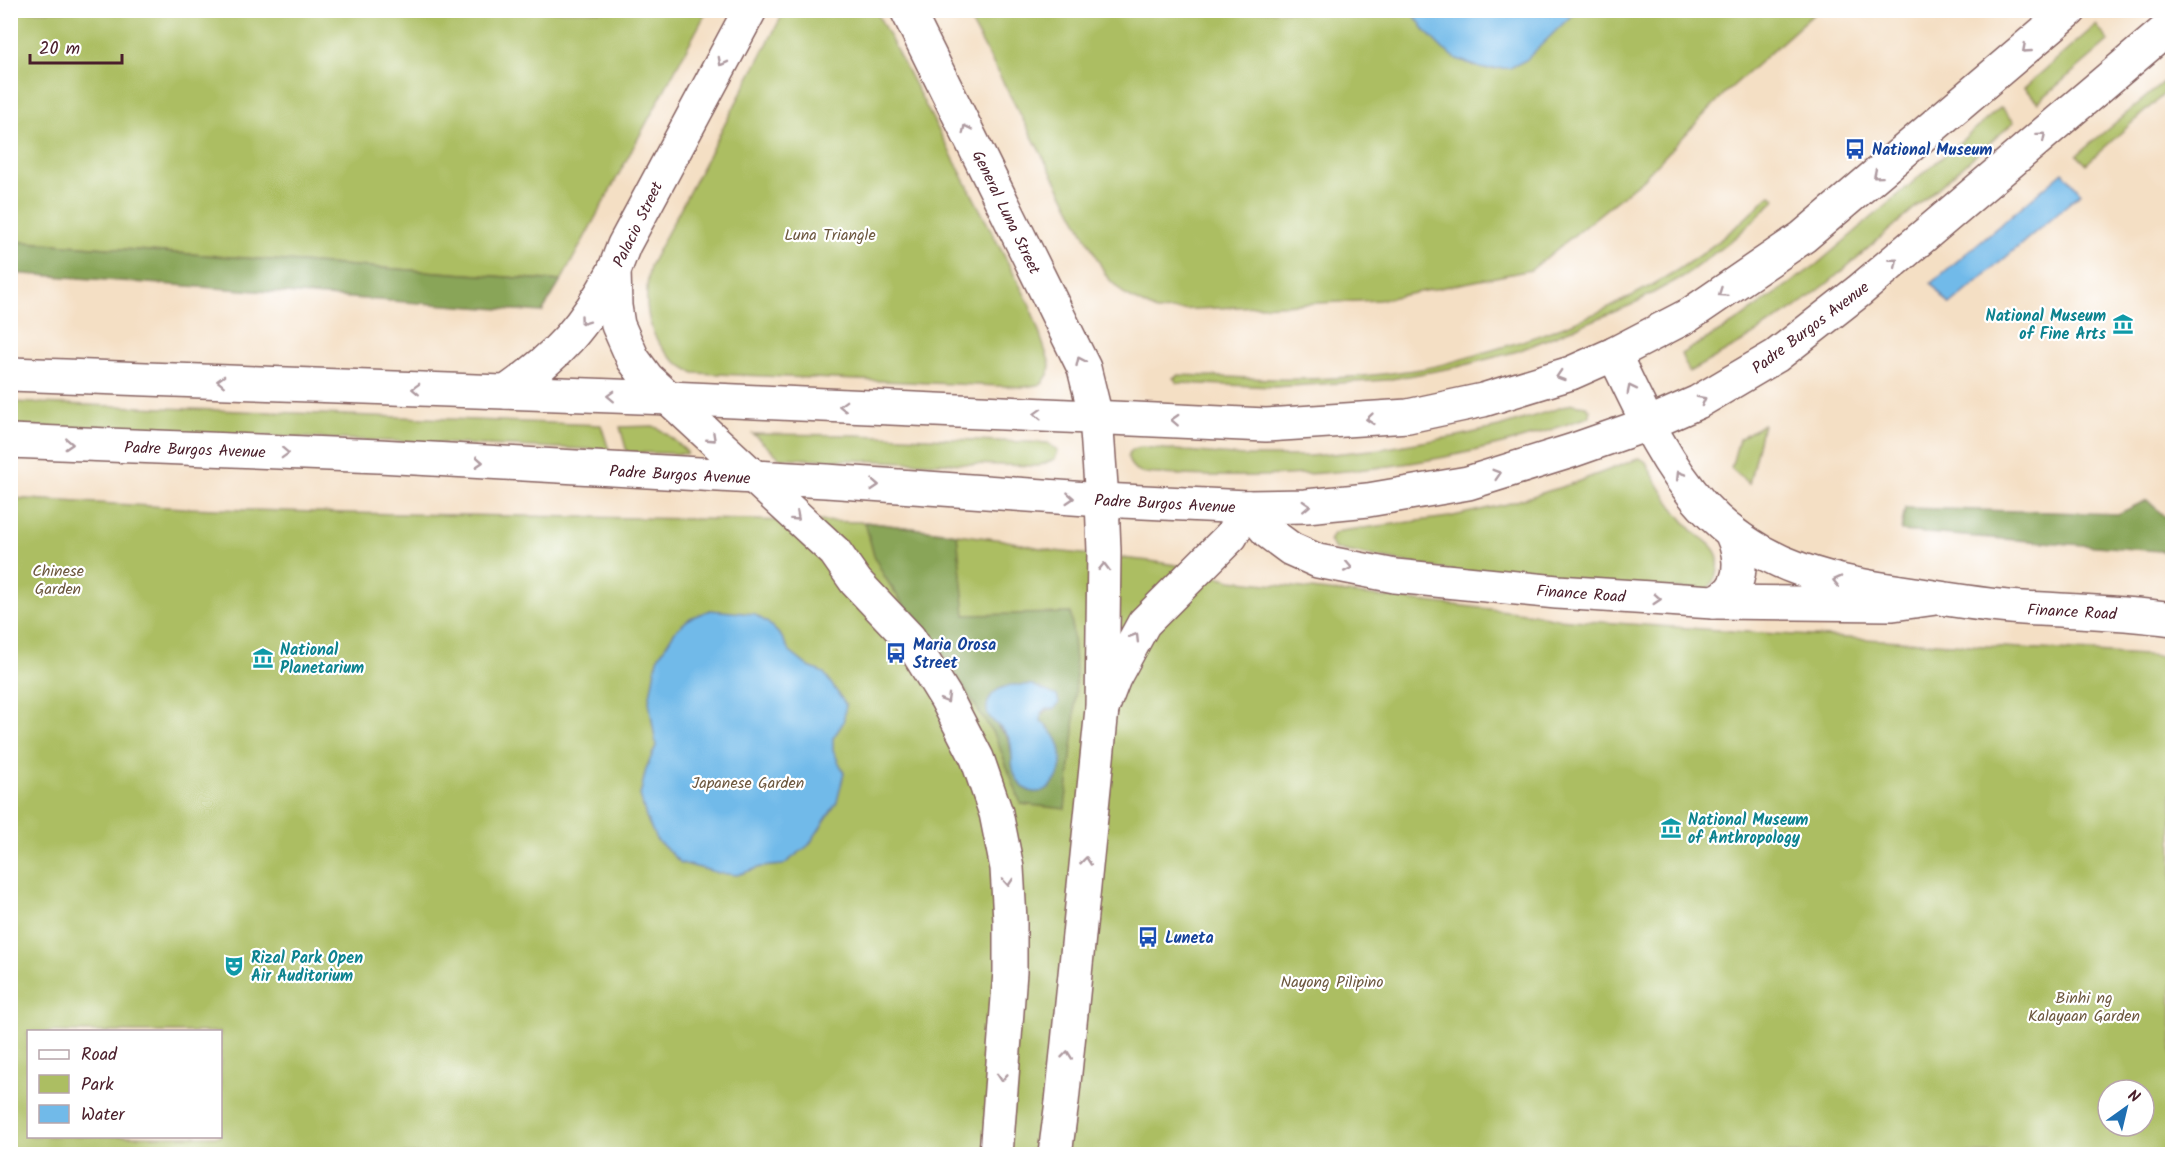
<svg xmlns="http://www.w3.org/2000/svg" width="2183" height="1165" viewBox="0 0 2183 1165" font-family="Kalam,sans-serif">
<rect width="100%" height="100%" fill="#fff"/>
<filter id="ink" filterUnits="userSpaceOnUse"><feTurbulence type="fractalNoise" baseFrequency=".0167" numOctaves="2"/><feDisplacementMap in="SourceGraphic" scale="12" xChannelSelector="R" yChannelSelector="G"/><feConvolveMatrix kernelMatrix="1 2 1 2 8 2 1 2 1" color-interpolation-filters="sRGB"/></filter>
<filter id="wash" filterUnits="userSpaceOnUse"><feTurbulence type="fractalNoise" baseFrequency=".008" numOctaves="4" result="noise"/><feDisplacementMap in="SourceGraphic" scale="24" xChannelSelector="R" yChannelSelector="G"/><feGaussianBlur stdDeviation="1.35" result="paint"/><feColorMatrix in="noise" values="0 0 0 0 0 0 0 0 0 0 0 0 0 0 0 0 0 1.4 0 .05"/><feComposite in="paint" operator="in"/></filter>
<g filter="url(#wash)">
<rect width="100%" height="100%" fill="#f4dfc4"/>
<g fill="#acbe62" stroke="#7b6e46" stroke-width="1.5" fill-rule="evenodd">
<path d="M785 10 876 11 1029 303 1050 364 1049 373 1042 384 1025 387 694 373C649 351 641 312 650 266Z"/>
<polygon points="10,11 707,11 561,281 11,241"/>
<polygon points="965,11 1817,11 1724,94 1643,179 1531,270 1379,300 1156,311 1125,295 1107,277"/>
<polygon points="2096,25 2109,41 2038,102 2024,88"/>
<polygon points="2172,75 2172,87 2086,164 2077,155"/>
<polygon points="2001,107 2014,122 1828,283 1795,308 1742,342 1689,372 1681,354 1732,324 1816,265"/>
<path d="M1771 195 1775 198 1773 202 1737 236 1684 276 1631 305 1518 351 1457 367 1386 380 1274 387 1178 383 1173 378 1178 375C1210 376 1242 378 1274 379 1319 380 1369 377 1414 370 1440 367 1465 358 1489 351 1592 322 1693 275 1767 197Z"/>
<polygon points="11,402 601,425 609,450 11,426"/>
<path d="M1572 404 1586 406 1590 410V415L1589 417C1560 426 1532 437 1502 444 1384 475 1263 481 1141 473 1126 466 1122 449 1142 447L1244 456H1309L1343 453 1381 449 1458 436 1499 427Z"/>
<polygon points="1763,424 1749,484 1731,468 1739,439"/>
<path d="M653 426C666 431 677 443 687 452V454L627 452 620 427Z"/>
<polygon points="753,434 855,435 1048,443 1058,451 1055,459 1038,466 780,458"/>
<path d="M1640 458 1646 462C1659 488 1674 512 1694 532 1702 539 1714 545 1717 555 1721 569 1716 579 1707 590L1506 581 1335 549 1329 541 1333 534 1340 531 1449 517 1507 504 1574 483Z"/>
<path d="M10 498 185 508 346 513 865 522 1003 540 1054 551 1150 561 1176 565 1231 580 1534 614 1557 619 1761 633 2161 656 2170 663 2172 670V1154H11ZM28 1032H220V1136H28ZM2108 1090H2144V1126H2108Z"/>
</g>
<g fill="#89a558" stroke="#6a6242" stroke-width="1.5" fill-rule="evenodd">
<polygon points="11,241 561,281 542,312 11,273"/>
<polygon points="2147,500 2166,518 2172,513 2172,552 1901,531 1905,508 2118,514"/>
<path d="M865 522 957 534 965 615 1071 613 1076 675 1074 731 1065 809 1021 804 996 738 941 652 903 604 884 576 874 556ZM1059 703 1041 714V721L1048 727 1011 751C1010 739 1007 735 998 728Z"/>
</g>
<g fill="#71bae9" stroke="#5e6c8a" stroke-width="1.5">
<polygon points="1411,11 1576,11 1526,60 1510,68 1483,69 1457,59 1443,49 1427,33"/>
<polygon points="2063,172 2081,193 1950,305 1931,283"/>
<polygon points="710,610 754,614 768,623 781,636 790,652 809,667 824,673 846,705 843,723 833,738 833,750 844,773 837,802 809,845 783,865 761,867 737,875 719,873 681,863 656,839 646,817 640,795 646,769 656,746 649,701 657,659 675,631 690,618"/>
<path d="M1011 685H1032L1057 696 1059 703 1054 709H1046L1041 713V721C1055 733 1063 745 1061 764 1059 788 1034 804 1018 781 1009 768 1014 755 1010 741 1006 725 979 721 989 700 994 690 1001 688 1011 685Z"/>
</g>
</g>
<g filter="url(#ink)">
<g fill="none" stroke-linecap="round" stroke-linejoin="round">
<g stroke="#866261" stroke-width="36">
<g id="tertiary">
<polyline points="750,10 624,245 614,271 615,306 618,325 633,359 647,378 835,552 856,582 909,638 946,698 977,758 996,813 1007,868 1010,920 1010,972 996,1154"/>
<polyline points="907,10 1084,368 1096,417 1102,500 1104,551 1102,709 1062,1102 1055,1154"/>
</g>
</g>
<g stroke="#866261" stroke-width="36">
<g id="secondary">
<path d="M1614 354C1639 406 1664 463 1703 506 1761 569 1835 583 1915 594 1951 600 1987 606 2023 608 2073 611 2123 612 2172 619"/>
<polyline points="1247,507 1268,532 1291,549 1318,561 1395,576 1557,592 1713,602 1893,604 1936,598"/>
<path d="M1713 602C1745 592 1743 558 1731 532"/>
</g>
</g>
<g stroke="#866261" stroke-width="36">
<g id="primary">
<polyline points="10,374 669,398 1266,425 1408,416 1483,400 1571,373 1614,354 1689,315 1803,237 2070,10"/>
<path d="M506 392C557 357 585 326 614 271"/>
<polyline points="10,441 379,456 826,481 1102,500 1247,507 1306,506 1368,500 1468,483 1571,451 1648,424 1698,402 1776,356 1859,291 2172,25"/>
<polyline points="1102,709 1114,678 1144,623 1231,536 1247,507"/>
</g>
</g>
<use href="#tertiary" stroke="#fff" stroke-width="33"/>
<use href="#secondary" stroke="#fff" stroke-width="33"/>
<use href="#primary" stroke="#fff" stroke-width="33"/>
</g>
<defs><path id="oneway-chevron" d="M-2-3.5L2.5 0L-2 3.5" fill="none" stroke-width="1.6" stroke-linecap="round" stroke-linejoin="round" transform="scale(1.5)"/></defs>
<g stroke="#ae9aa0">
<use href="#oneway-chevron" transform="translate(2026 49) rotate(139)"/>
<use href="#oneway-chevron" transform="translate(722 62) rotate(118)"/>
<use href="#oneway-chevron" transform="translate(966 129) rotate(-116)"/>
<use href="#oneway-chevron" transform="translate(2042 136) rotate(-40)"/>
<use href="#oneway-chevron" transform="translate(1877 175) rotate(140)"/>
<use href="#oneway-chevron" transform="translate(1894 262) rotate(-40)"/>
<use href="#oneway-chevron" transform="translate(1722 293) rotate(146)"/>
<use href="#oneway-chevron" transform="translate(584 321) rotate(126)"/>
<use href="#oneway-chevron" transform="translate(1080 361) rotate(-115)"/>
<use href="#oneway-chevron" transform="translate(1560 376) rotate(162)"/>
<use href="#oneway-chevron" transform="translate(221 381) rotate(-178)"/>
<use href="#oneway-chevron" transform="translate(416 389) rotate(-178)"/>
<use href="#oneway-chevron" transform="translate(1631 389) rotate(-117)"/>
<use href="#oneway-chevron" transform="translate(611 396) rotate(-178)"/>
<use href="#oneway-chevron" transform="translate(1702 400) rotate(-28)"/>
<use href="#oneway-chevron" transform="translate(843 406) rotate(-178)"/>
<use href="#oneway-chevron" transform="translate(1038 414) rotate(-178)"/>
<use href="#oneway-chevron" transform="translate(1370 419) rotate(175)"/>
<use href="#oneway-chevron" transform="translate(1175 420) rotate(-177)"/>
<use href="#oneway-chevron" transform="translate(712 438) rotate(43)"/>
<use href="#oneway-chevron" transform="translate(69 444) rotate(3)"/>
<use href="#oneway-chevron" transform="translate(285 453) rotate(2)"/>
<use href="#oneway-chevron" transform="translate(479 462) rotate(4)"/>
<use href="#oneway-chevron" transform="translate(1497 474) rotate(-17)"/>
<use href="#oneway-chevron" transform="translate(1680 475) rotate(-122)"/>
<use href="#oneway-chevron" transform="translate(875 485) rotate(4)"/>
<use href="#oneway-chevron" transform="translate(1070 498) rotate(4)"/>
<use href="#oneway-chevron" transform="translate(1306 506) rotate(-3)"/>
<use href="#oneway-chevron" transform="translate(796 517) rotate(42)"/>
<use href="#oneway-chevron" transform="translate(1104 567) rotate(-89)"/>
<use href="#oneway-chevron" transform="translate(1348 567) rotate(11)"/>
<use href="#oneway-chevron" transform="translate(1837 581) rotate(-167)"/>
<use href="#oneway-chevron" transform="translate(1657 599) rotate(4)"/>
<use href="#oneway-chevron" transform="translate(1135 637) rotate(-58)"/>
<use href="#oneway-chevron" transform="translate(946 699) rotate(60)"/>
<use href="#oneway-chevron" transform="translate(1086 861) rotate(-84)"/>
<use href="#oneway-chevron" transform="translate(1008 882) rotate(86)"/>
<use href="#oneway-chevron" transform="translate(1067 1055) rotate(-84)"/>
<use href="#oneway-chevron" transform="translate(1002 1077) rotate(94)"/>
</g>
</g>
<defs>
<g id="bus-bare" transform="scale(1.62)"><path d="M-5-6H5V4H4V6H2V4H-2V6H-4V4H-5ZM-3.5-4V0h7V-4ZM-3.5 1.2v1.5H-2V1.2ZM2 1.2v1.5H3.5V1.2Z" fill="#1a4fb4" stroke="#fff" stroke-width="2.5" paint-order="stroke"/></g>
<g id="museum-bare" transform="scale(1.62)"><path d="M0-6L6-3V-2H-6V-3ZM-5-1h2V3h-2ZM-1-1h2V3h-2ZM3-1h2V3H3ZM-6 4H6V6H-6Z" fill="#0f9aa8" stroke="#fff" stroke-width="2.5" paint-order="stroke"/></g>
<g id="theatre-bare" transform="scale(1.62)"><path d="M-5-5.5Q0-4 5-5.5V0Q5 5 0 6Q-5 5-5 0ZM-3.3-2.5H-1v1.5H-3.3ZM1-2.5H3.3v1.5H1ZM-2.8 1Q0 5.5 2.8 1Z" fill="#0f9aa8" stroke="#fff" stroke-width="2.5" paint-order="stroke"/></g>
</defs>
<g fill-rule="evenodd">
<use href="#bus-bare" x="1855" y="149"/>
<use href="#museum-bare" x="2123" y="324"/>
<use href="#bus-bare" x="896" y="653"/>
<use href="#museum-bare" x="263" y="658"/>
<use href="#museum-bare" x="1671" y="828"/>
<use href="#bus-bare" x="1148" y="937"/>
<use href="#theatre-bare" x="234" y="966"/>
</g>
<g text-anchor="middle" stroke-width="4.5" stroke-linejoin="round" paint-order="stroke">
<g font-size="16" font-weight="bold" fill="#164399" stroke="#fff" text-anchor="start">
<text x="1872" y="155">National Museum</text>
<text x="913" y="650">Maria Orosa<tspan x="913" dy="18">Street</tspan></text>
<text x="1165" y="943">Luneta</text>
</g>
<g font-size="16" fill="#4a1f2b" stroke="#fff">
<text transform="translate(1007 212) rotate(64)" y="6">General Luna Street</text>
<text transform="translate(637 224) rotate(-64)" y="6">Palacio Street</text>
<text transform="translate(1810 327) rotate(-37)" y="6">Padre Burgos Avenue</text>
<text transform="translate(195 449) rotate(2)" y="6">Padre Burgos Avenue</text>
<text transform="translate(680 474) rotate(3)" y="6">Padre Burgos Avenue</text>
<text transform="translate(1165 503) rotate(3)" y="6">Padre Burgos Avenue</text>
<text transform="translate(1581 593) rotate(4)" y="6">Finance Road</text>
<text transform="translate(2072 611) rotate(3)" y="6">Finance Road</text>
</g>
<g font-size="16" fill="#6c573e" stroke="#fff">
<text x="830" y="240">Luna Triangle</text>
<text x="58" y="576">Chinese<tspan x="58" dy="18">Garden</tspan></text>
<text x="748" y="788">Japanese Garden</text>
<text x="1332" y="987">Nayong Pilipino</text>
<text x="2084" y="1003">Binhi ng<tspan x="2084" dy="18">Kalayaan Garden</tspan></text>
</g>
<g font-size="16" font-weight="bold" fill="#0d838f" stroke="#fff" text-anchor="start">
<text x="2106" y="321" text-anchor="end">National Museum<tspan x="2106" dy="18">of Fine Arts</tspan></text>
<text x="280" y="655">National<tspan x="280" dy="18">Planetarium</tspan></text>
<text x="1688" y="825">National Museum<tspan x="1688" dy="18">of Anthropology</tspan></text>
<text x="251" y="963">Rizal Park Open<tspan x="251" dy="18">Air Auditorium</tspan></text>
</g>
</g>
<rect width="2183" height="1165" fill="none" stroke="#fff" stroke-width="36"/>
<rect x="27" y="1030" width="195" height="108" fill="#ffffff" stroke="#b7a5aa" stroke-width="1.5"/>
<rect x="39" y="1050" width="30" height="9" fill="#ffffff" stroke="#b7a5aa" stroke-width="1.5"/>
<text x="81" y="1060" font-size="18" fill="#4a1f2b">Road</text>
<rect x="39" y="1075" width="30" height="18" fill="#acbe62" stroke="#b7a5aa" stroke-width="1.5"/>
<text x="81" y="1090" font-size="18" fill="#4a1f2b">Park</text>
<rect x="39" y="1105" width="30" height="18" fill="#71bae9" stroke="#b7a5aa" stroke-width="1.5"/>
<text x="81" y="1120" font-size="18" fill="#4a1f2b">Water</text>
<g transform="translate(2126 1108) rotate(34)"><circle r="28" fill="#ffffff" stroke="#b7a5aa" stroke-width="1.5"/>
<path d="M0-4.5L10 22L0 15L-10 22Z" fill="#1f6fb2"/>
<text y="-9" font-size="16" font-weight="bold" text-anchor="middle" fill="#4a1f2b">N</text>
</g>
<path d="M30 54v9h92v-9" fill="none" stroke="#4a1f2b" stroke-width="3"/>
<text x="39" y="54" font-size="18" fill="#4a1f2b" stroke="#ffffff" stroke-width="4.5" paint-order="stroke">20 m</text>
</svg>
